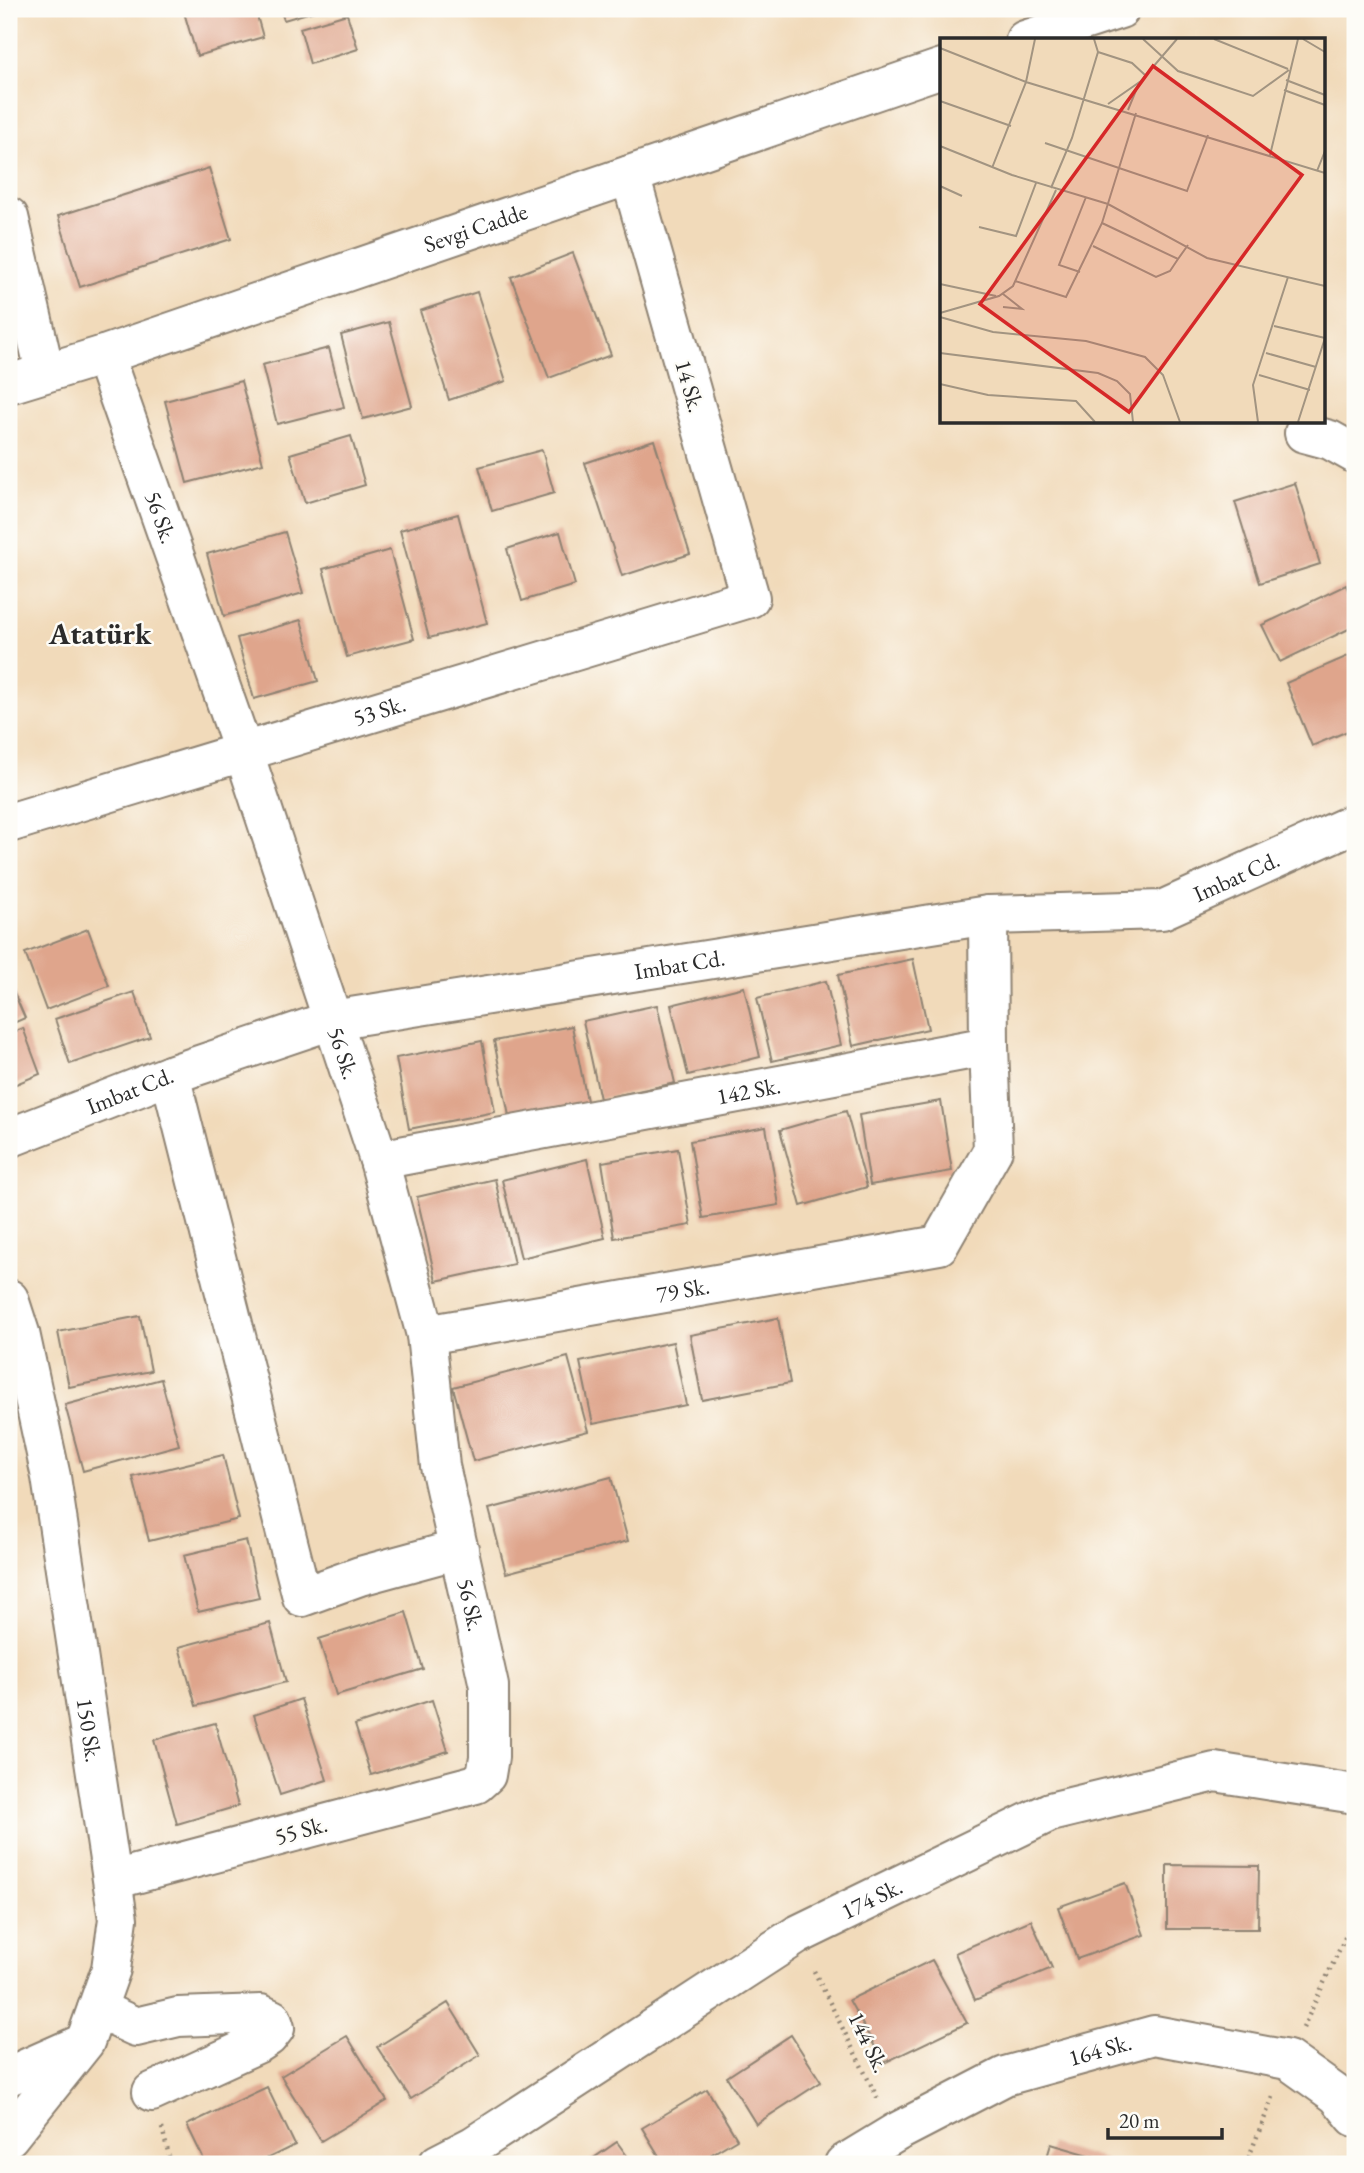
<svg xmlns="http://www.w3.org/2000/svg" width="1364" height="2173" viewBox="0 0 1364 2173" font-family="'EB Garamond',serif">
<rect width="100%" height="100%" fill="#fdfcf7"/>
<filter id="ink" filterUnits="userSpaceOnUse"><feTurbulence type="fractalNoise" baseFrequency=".0143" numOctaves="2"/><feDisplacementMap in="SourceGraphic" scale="14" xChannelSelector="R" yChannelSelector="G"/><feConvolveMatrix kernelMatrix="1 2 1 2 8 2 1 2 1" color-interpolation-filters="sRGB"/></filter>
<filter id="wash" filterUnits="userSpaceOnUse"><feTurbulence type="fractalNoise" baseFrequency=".00686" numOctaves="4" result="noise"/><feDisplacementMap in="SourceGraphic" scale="28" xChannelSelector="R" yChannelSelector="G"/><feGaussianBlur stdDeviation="1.57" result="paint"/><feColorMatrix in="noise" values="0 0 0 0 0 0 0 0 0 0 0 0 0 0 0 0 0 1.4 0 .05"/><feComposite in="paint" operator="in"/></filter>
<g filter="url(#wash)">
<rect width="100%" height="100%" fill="#f1daba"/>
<g id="blocks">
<g fill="#dfa58c">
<polygon points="183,9 255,9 263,37 197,56"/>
<polygon points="280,9 321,9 284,20"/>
<polygon points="347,14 358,49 310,64 300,28"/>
<polygon points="209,168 231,239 80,287 58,216"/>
<polygon points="573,253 611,355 549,378 511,277"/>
<polygon points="477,292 506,381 449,400 420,311"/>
<polygon points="389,322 412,406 363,419 341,335"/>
<polygon points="329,348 344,407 277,424 262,365"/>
<polygon points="241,381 263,463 187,483 165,401"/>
<polygon points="351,436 365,485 305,503 290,454"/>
<polygon points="654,440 690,554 622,576 585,463"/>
<polygon points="542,450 554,493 492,511 479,467"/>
<polygon points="1295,483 1320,564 1260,583 1235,502"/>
<polygon points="458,514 487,623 429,638 400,530"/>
<polygon points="285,532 303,593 224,616 207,554"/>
<polygon points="560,532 575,585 522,601 507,549"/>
<polygon points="390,550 414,639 347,657 323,569"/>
<polygon points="1346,585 1355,605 1355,626 1280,662 1262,625"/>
<polygon points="301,620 318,681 254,699 237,638"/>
<polygon points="1355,653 1355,728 1312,746 1286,683"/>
<polygon points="88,929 109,986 46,1010 25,953"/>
<polygon points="913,959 928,1029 853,1046 838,975"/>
<polygon points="9,981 25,1018 9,1025"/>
<polygon points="826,981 841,1045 772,1061 757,998"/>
<polygon points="744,987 760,1057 688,1075 671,1005"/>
<polygon points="134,992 150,1037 70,1064 55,1019"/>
<polygon points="657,1005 675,1083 600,1099 583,1021"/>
<polygon points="572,1026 588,1106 510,1121 494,1041"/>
<polygon points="23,1028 40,1074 9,1087 9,1034"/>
<polygon points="482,1041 495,1112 409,1129 396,1058"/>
<polygon points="941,1101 952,1171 870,1185 859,1115"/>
<polygon points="846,1111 867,1187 801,1206 780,1130"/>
<polygon points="766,1127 779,1205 703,1218 690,1141"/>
<polygon points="678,1149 691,1225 614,1238 602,1162"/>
<polygon points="587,1159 605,1238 521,1258 502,1180"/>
<polygon points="495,1179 514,1264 436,1281 417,1197"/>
<polygon points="140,1316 151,1371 69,1387 58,1332"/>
<polygon points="778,1318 790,1383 702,1400 690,1335"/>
<polygon points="673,1342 686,1405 593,1424 580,1362"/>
<polygon points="568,1357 588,1431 473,1461 453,1387"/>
<polygon points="161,1379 179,1445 83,1471 65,1405"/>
<polygon points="223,1455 239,1519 149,1541 133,1477"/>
<polygon points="611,1477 628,1541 506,1573 489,1509"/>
<polygon points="246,1540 259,1598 198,1612 184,1555"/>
<polygon points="406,1612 423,1669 336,1695 319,1639"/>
<polygon points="270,1623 286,1682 196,1706 179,1647"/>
<polygon points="301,1699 327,1780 280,1795 254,1715"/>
<polygon points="432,1700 448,1751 371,1775 355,1725"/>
<polygon points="215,1723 238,1806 177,1824 154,1740"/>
<polygon points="1167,1865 1259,1866 1258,1929 1167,1929"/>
<polygon points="1125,1883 1144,1935 1077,1959 1058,1907"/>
<polygon points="1031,1920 1052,1968 975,2000 955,1953"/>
<polygon points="932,1960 967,2023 884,2063 849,2000"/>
<polygon points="448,2003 480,2055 411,2099 377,2047"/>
<polygon points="791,2035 821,2082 756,2124 727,2077"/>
<polygon points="347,2036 387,2101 321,2141 281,2076"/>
<polygon points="267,2087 295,2145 256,2164 206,2164 187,2125"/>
<polygon points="707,2089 737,2139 695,2164 664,2164 642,2128"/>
<polygon points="617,2142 633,2164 585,2164"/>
<polygon points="1051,2144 1120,2164 1045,2164"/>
</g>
</g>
</g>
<g filter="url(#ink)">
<use href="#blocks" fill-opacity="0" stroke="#8e8272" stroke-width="2"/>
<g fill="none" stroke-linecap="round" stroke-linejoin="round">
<g stroke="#8e8272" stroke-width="42">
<g id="minor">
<polyline points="1025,40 1120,9"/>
<polyline points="9,217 45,372"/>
<path id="s1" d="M104 355 244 753 379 1160 426 1335 440 1466 489 1686V1757L486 1775 476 1784 113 1880"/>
<path id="s2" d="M9 384 104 355 942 68"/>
<polyline points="1304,433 1330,440 1355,454"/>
<path id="s3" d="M9 823 750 598 630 175"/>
<polyline points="170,1075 302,1597 360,1576 459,1549"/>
<path id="s4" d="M9 1138 170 1075 332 1020 988 915 1162 910 1355 823"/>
<path id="s5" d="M379 1160 989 1046 988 915"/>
<path id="s6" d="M9 1299 20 1333 51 1477 118 1919 111 1969 85 2042 9 2137"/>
<path id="s7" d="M426 1335 939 1245 993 1150 989 1046"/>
<polyline points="97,2009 136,2027 178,2017 261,2014 272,2019 275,2028 268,2037 259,2043 152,2092"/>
<polyline points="9,2076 79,2045"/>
<path id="s8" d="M438 2164 473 2146 797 1935 1050 1812 1215 1772 1355 1794"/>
<path id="s9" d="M844 2164 895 2133 1005 2076 1154 2035 1288 2060 1337 2095 1355 2117"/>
</g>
</g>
<g stroke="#8e8272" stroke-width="4.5" stroke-dasharray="2 5" stroke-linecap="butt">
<polyline points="814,1971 879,2101"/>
<polyline points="1303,2028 1355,1916"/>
<polyline points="162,2128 171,2164"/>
<polyline points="1246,2164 1273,2097"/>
</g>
<use href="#minor" stroke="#fff" stroke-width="38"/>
</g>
</g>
<g text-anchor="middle" stroke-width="5" stroke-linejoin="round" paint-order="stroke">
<g font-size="23" fill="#2b2b2b" stroke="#fdfcf7">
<text dy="8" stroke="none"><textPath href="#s2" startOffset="492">Sevgi Cadde</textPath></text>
<text transform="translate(690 386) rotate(74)" y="8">14 Sk.</text>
<text dy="8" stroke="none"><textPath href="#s1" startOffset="172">56 Sk.</textPath></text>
<text dy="8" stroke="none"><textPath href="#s3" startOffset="387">53 Sk.</textPath></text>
<text dy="8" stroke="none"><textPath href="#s4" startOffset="1264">Imbat Cd.</textPath></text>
<text dy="8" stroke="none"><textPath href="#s4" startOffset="696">Imbat Cd.</textPath></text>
<text dy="8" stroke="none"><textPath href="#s1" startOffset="738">56 Sk.</textPath></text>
<text dy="8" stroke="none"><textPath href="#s4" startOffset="130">Imbat Cd.</textPath></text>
<text dy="8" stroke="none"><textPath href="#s5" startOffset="376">142 Sk.</textPath></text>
<text dy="8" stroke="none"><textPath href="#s7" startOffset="261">79 Sk.</textPath></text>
<text dy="8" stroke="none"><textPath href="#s1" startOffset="1306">56 Sk.</textPath></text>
<text dy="8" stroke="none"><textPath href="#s6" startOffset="439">150 Sk.</textPath></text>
<text transform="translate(301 1830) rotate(-15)" y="8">55 Sk.</text>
<text dy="8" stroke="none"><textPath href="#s8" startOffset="509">174 Sk.</textPath></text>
<text transform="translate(869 2042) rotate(64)" y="8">144 Sk.</text>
<text dy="8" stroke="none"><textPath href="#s9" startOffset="282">164 Sk.</textPath></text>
</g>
<g font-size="30" font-weight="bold" fill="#2b2b2b" stroke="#fdfcf7">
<text x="100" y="644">Atatürk</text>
</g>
</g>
<g transform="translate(940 38)">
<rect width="385" height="385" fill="#f1daba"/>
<path fill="none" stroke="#a29481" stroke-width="2" d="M203 1 238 33 313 58 349 32M274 1 348 31M363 1 385 14M0 10 86 44 385 135M158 14 192 25 205 37M346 42 385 57M344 52 385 67M0 63 71 88M168 66 201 43 237 1M188 72 199 45M105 105 247 153 268 97M0 108 72 137 168 166 267 220 385 248M330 117 358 1M52 130 86 44 95 1M377 133 385 113M0 148 22 158M111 150 132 100 158 14 154 1M162 185 238 221 248 207M39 189 76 198 96 145M153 208 216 239 230 233 238 221M140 234 119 227 146 159M75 243 126 259 162 185 196 75M0 246 56 258M63 269 82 271 63 256M0 275 59 258 73 248 116 152M0 279 53 294 146 303 205 319 223 337 240 384M334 288 385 300M0 315 158 335 177 343 190 356 193 384M326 315 376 329M319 337 370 352M0 346 48 357 136 363 155 384M318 384 313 347 348 239M358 384 385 300"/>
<path fill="#d62828" fill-opacity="0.15" stroke="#d62828" stroke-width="3.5" d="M213 28 362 137 189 374 40 266Z"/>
<rect width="385" height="385" fill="none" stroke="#2b2b2b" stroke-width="3.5"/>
</g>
<rect width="1364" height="2173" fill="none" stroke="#fdfcf7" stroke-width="35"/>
<path d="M1108 2128v10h114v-10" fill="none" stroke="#2b2b2b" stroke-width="3.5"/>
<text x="1119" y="2128" font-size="21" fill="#2b2b2b" stroke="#fdfcf7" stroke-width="5" paint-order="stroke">20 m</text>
</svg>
